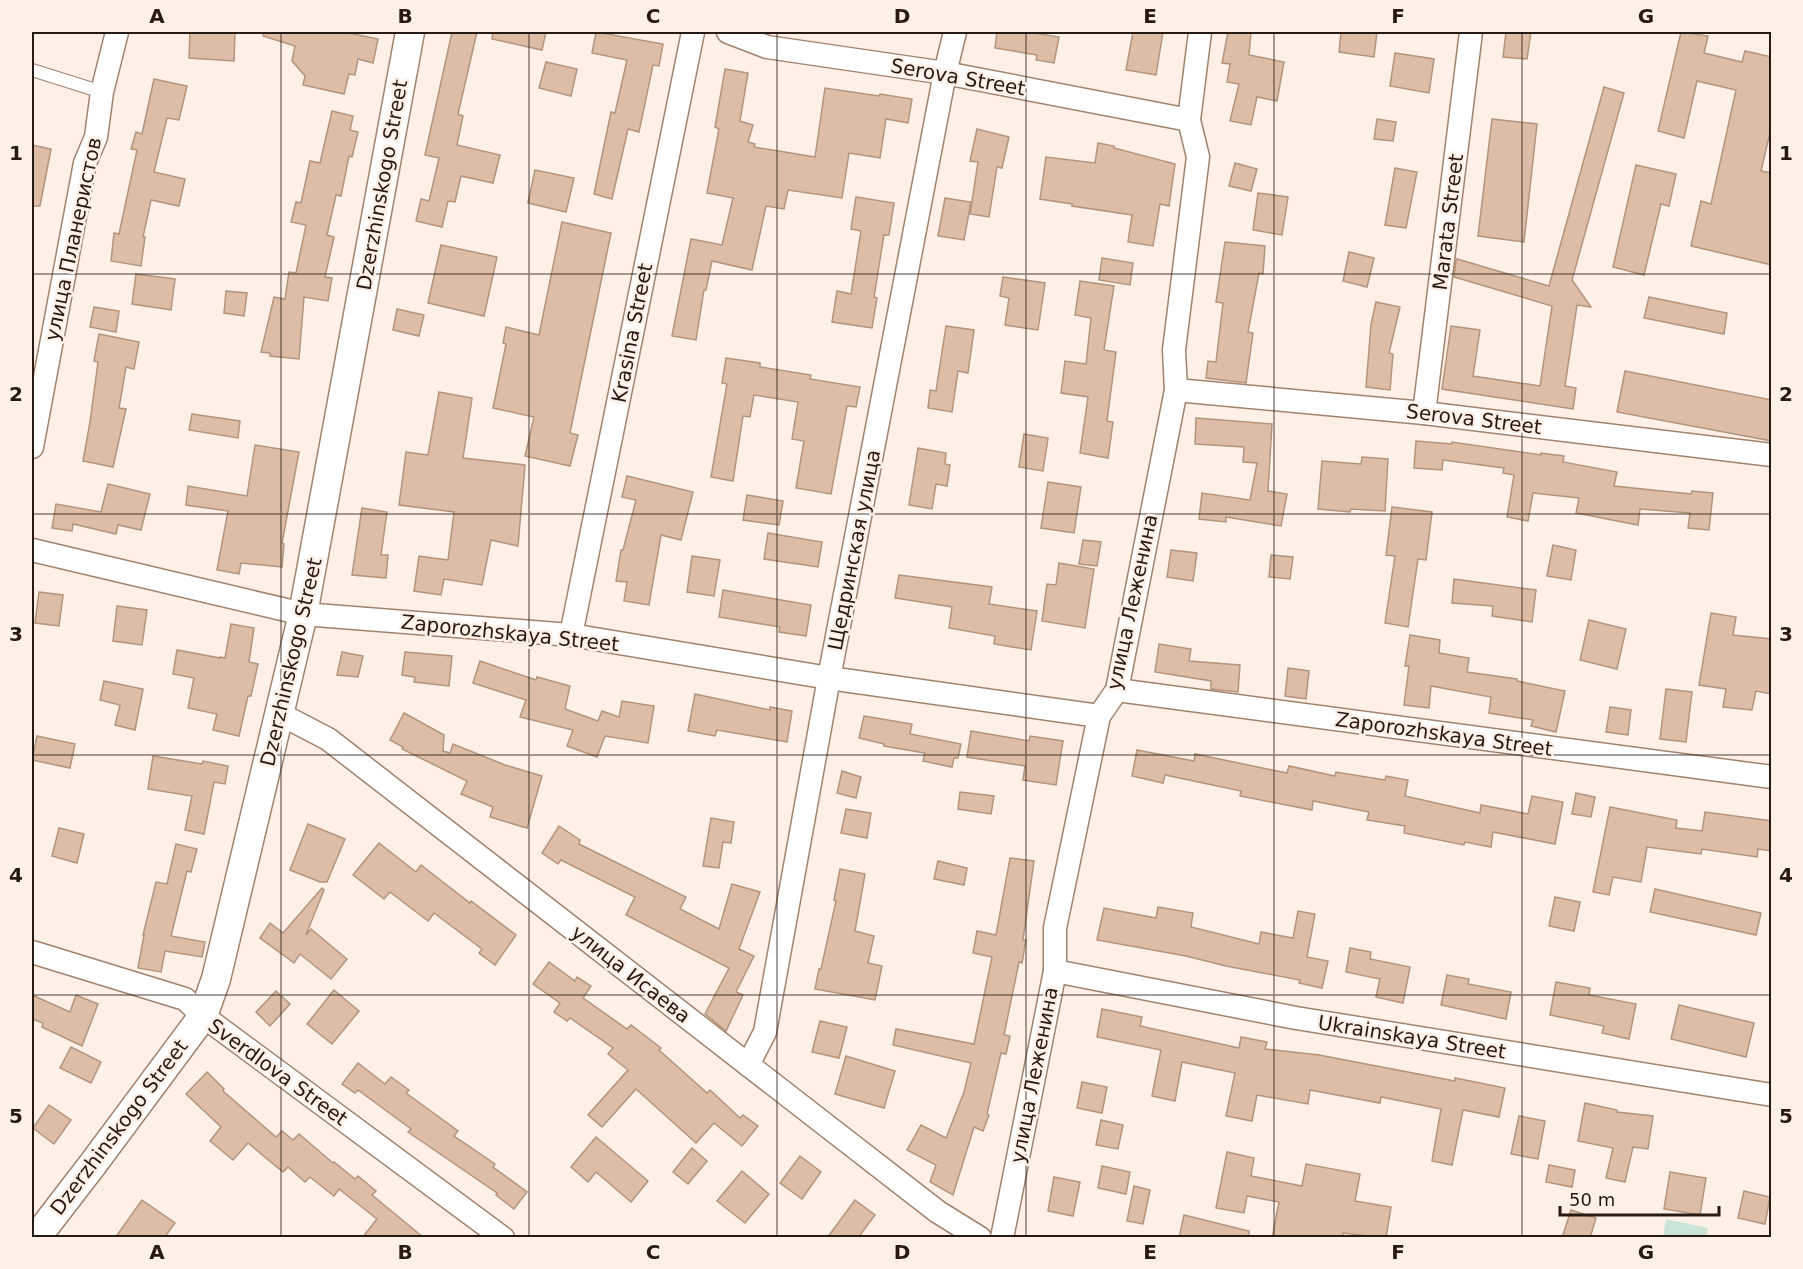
<svg xmlns="http://www.w3.org/2000/svg" width="1803" height="1269" viewBox="0 0 1803 1269" font-family="'DejaVu Sans',sans-serif">
<rect width="100%" height="100%" fill="#fef0e7"/>
<polygon fill="#cae5d7" points="1666,1219 1708,1228 1706,1237 1663,1237"/>
<g fill="#debda6" stroke="#b3947d" stroke-width="1.5">
<polygon points="190,32 235,32 234,61 189,58"/>
<polygon points="264,32 344,32 378,39 373,63 358,59 355,75 349,74 344,94 303,85 305,76 292,61 295,46 263,36"/>
<polygon points="452,32 477,32 458,114 463,116 457,145 500,155 493,183 461,176 455,202 448,201 442,227 416,221 421,199 429,201 439,158 425,155"/>
<polygon points="493,32 546,32 542,50 492,39"/>
<polygon points="596,32 663,44 659,66 653,65 639,132 628,129 612,199 594,194 611,112 615,113 627,60 592,53"/>
<polygon points="997,32 1029,32 1059,37 1054,63 1036,60 1037,55 995,48"/>
<polygon points="1133,32 1163,32 1156,75 1126,70"/>
<polygon points="1228,32 1251,32 1249,55 1284,62 1277,101 1257,97 1251,125 1230,121 1239,84 1227,82 1230,64 1222,63"/>
<polygon points="1341,32 1377,32 1374,57 1339,52"/>
<polygon points="1506,32 1531,32 1527,59 1503,57"/>
<polygon points="1681,32 1708,36 1704,53 1742,62 1745,51 1772,57 1772,124 1761,171 1772,173 1772,265 1691,246 1701,201 1711,204 1736,90 1697,81 1684,138 1658,131"/>
<polygon points="1395,53 1434,59 1429,93 1390,86"/>
<polygon points="546,62 577,69 571,96 539,88"/>
<polygon points="725,69 748,73 740,121 753,125 748,142 755,144 754,147 815,157 825,88 879,96 880,94 912,99 908,123 886,119 880,158 849,153 842,198 788,190 784,209 766,206 752,270 712,261 706,290 704,290 696,340 672,336 691,239 722,245 733,198 707,193 719,129 715,127"/>
<polygon points="154,79 187,86 179,120 167,118 154,172 185,179 179,206 151,200 143,237 145,237 141,266 111,261 114,233 119,234 137,150 131,149 136,132 142,134"/>
<polygon points="1604,87 1624,93 1572,280 1591,307 1577,305 1565,386 1576,388 1573,409 1442,389 1451,326 1480,330 1473,376 1540,386 1552,306 1454,277 1456,261 1457,259 1549,286"/>
<polygon points="332,111 353,116 350,130 358,132 352,157 349,156 341,196 336,195 327,235 334,237 325,277 332,278 328,301 304,297 299,359 270,356 270,353 261,352 274,297 285,299 289,272 296,273 306,225 291,222 296,202 301,203 310,161 320,163"/>
<polygon points="1377,119 1396,122 1393,141 1374,139"/>
<polygon points="1492,119 1537,124 1524,242 1478,236"/>
<polygon points="977,129 1009,137 1002,168 997,167 989,217 970,214 978,162 970,161"/>
<polygon points="1098,143 1114,146 1114,148 1175,164 1169,206 1160,204 1153,246 1128,242 1132,215 1072,206 1072,204 1040,199 1046,157 1095,163"/>
<polygon points="32,145 51,149 40,206 32,206"/>
<polygon points="1235,163 1257,169 1251,191 1229,186"/>
<polygon points="1636,165 1676,174 1669,206 1661,204 1644,275 1613,267"/>
<polygon points="1395,168 1417,172 1406,228 1385,225"/>
<polygon points="535,170 574,178 566,212 528,203"/>
<polygon points="1258,193 1288,197 1282,235 1253,230"/>
<polygon points="856,197 894,203 889,235 884,235 874,297 877,298 872,328 832,322 837,291 851,294 861,231 851,229"/>
<polygon points="945,198 971,202 964,240 938,236"/>
<polygon points="562,222 611,233 570,433 578,435 570,466 525,456 534,417 493,408 506,344 503,343 506,327 539,335"/>
<polygon points="1225,242 1265,246 1263,274 1259,273 1248,332 1253,333 1246,383 1206,378 1208,361 1216,362 1223,303 1216,302"/>
<polygon points="441,245 497,257 484,316 428,303"/>
<polygon points="1349,252 1374,258 1367,287 1343,281"/>
<polygon points="1102,258 1133,263 1130,285 1099,280"/>
<polygon points="136,274 175,279 171,310 132,304"/>
<polygon points="1003,277 1045,283 1038,330 1005,325 1009,298 1000,296"/>
<polygon points="1080,281 1114,286 1104,350 1116,352 1107,421 1113,422 1108,458 1080,453 1088,397 1061,393 1065,361 1086,364 1091,318 1075,315"/>
<polygon points="226,291 247,293 244,316 224,313"/>
<polygon points="1649,297 1727,313 1724,334 1644,318"/>
<polygon points="1376,302 1400,307 1389,353 1393,354 1390,390 1366,387 1371,324"/>
<polygon points="94,307 119,311 116,332 90,327"/>
<polygon points="397,309 424,315 419,336 393,330"/>
<polygon points="946,326 974,330 968,373 958,371 952,412 928,408 930,390 936,391"/>
<polygon points="99,334 139,342 134,369 126,367 119,408 126,409 113,467 83,461 90,422 98,362 94,361"/>
<polygon points="726,358 760,363 760,367 811,375 810,379 860,387 856,407 847,406 831,494 796,488 804,441 792,439 798,402 754,395 750,417 743,416 733,481 711,477 727,384 722,383"/>
<polygon points="1625,371 1772,400 1772,441 1617,412"/>
<polygon points="439,392 472,398 463,458 525,465 518,546 491,540 482,585 444,579 441,595 414,591 419,556 448,560 454,512 399,505 406,452 428,455"/>
<polygon points="192,414 240,421 238,438 189,430"/>
<polygon points="1196,418 1272,424 1268,491 1287,494 1281,526 1226,517 1226,522 1199,519 1202,493 1250,500 1257,463 1243,462 1244,447 1195,444"/>
<polygon points="1024,434 1048,438 1043,471 1019,467"/>
<polygon points="1416,441 1452,444 1452,442 1541,455 1541,453 1564,456 1563,462 1617,472 1614,486 1691,494 1692,491 1713,493 1709,530 1688,528 1690,513 1640,509 1638,525 1576,513 1579,498 1533,493 1528,521 1507,517 1514,475 1503,473 1504,468 1443,460 1442,470 1414,468"/>
<polygon points="255,445 299,452 282,543 284,544 282,567 241,563 239,574 217,570 228,511 186,505 188,486 247,496"/>
<polygon points="918,448 946,453 945,464 950,465 947,486 936,484 932,509 909,505"/>
<polygon points="1362,457 1388,459 1385,511 1351,509 1350,512 1318,509 1322,461 1361,464"/>
<polygon points="627,476 693,492 681,540 661,535 649,605 624,601 627,582 616,581 621,550 623,550 636,500 622,497"/>
<polygon points="1048,482 1081,487 1074,533 1041,528"/>
<polygon points="108,484 150,494 141,530 118,525 116,534 73,524 72,531 52,528 56,504 101,512"/>
<polygon points="747,495 783,501 779,525 743,520"/>
<polygon points="1392,507 1432,512 1426,560 1418,559 1408,627 1385,623 1395,556 1386,555"/>
<polygon points="362,508 387,512 381,555 388,555 386,578 352,575"/>
<polygon points="768,533 822,542 818,567 764,559"/>
<polygon points="1083,540 1101,542 1097,566 1079,564"/>
<polygon points="1553,545 1576,550 1571,580 1547,576"/>
<polygon points="1171,550 1197,553 1193,581 1167,577"/>
<polygon points="1271,555 1293,557 1290,579 1269,577"/>
<polygon points="692,556 720,560 714,596 687,592"/>
<polygon points="1059,563 1094,569 1085,628 1042,621 1047,584 1056,585"/>
<polygon points="899,575 992,587 989,604 1037,611 1031,650 994,644 995,636 949,628 952,607 895,598"/>
<polygon points="1454,579 1536,590 1532,622 1492,616 1493,606 1452,603"/>
<polygon points="723,590 811,605 806,636 779,632 780,627 719,617"/>
<polygon points="39,592 63,595 59,626 35,623"/>
<polygon points="117,606 147,610 142,645 113,641"/>
<polygon points="1711,613 1736,617 1733,635 1772,639 1772,694 1756,691 1752,710 1723,707 1726,689 1699,685"/>
<polygon points="1589,620 1626,629 1617,669 1580,660"/>
<polygon points="231,624 254,628 249,662 258,664 251,696 248,696 239,736 213,730 217,714 188,708 194,678 173,674 177,650 220,658 220,657 225,658"/>
<polygon points="1410,635 1440,640 1439,653 1469,658 1467,672 1517,679 1517,681 1565,691 1556,732 1531,726 1533,720 1489,713 1491,697 1431,686 1429,708 1404,705 1409,666 1405,666"/>
<polygon points="1159,644 1191,649 1189,661 1240,665 1238,692 1211,689 1211,681 1155,672"/>
<polygon points="342,652 363,656 358,677 337,675"/>
<polygon points="405,652 452,656 449,686 414,682 415,677 402,675"/>
<polygon points="480,661 536,680 537,677 570,686 565,709 598,721 602,711 619,717 622,701 654,706 648,743 605,736 597,757 567,746 573,730 520,717 526,700 473,683"/>
<polygon points="1288,668 1309,671 1306,699 1285,696"/>
<polygon points="104,681 143,689 135,730 115,725 120,705 100,700"/>
<polygon points="1666,689 1692,692 1686,742 1660,739"/>
<polygon points="695,694 770,710 770,707 792,711 787,742 717,730 715,736 688,731"/>
<polygon points="1610,707 1631,710 1628,735 1606,732"/>
<polygon points="404,713 444,735 443,751 450,753 453,744 505,765 542,776 527,828 490,817 493,807 461,794 467,781 402,749 403,747 390,740"/>
<polygon points="864,716 912,724 910,734 961,744 958,758 954,758 952,767 923,761 925,753 884,746 884,744 859,738"/>
<polygon points="971,731 1029,741 1030,736 1063,741 1056,785 1023,780 1025,766 967,757"/>
<polygon points="37,736 75,744 70,768 32,760"/>
<polygon points="1137,750 1194,761 1195,754 1287,773 1289,766 1335,776 1336,772 1385,780 1386,776 1408,780 1405,796 1480,813 1481,805 1528,814 1532,796 1563,802 1555,844 1493,832 1491,847 1465,842 1464,845 1404,833 1405,826 1367,820 1369,812 1313,801 1312,810 1240,796 1241,791 1165,775 1163,783 1132,776"/>
<polygon points="153,756 202,764 203,761 228,766 225,784 214,782 204,834 185,830 192,796 148,789"/>
<polygon points="842,771 861,777 856,798 837,793"/>
<polygon points="960,792 994,796 991,814 958,809"/>
<polygon points="1576,793 1595,797 1591,817 1572,814"/>
<polygon points="1610,807 1677,820 1676,828 1702,831 1705,812 1772,821 1772,851 1758,849 1757,857 1702,849 1701,854 1647,847 1641,882 1613,877 1609,895 1593,892"/>
<polygon points="846,809 871,813 867,838 841,833"/>
<polygon points="711,818 734,822 731,843 723,842 719,868 703,866"/>
<polygon points="308,824 345,839 327,882 320,882 290,870"/>
<polygon points="559,826 580,840 579,844 686,897 680,909 719,929 732,884 760,892 739,949 754,956 736,992 743,995 726,1031 705,1014 729,968 626,915 635,897 561,860 558,864 542,853"/>
<polygon points="59,828 84,834 77,863 52,856"/>
<polygon points="379,843 416,872 421,865 470,903 471,901 516,935 495,965 479,953 482,949 434,913 428,921 390,892 384,899 353,875"/>
<polygon points="176,844 197,849 191,872 187,871 171,936 205,942 202,957 165,951 161,972 138,968 144,935 143,935 156,882 167,884"/>
<polygon points="1010,858 1034,861 1023,940 1026,940 1022,963 1019,962 1004,1035 1010,1036 1006,1054 1001,1053 987,1114 989,1115 983,1131 974,1127 953,1195 930,1182 936,1165 907,1150 921,1125 946,1138 964,1092 971,1063 893,1045 896,1029 974,1044 992,957 973,953 977,931 996,935"/>
<polygon points="938,861 967,868 964,885 934,879"/>
<polygon points="840,869 865,874 855,931 874,936 868,963 882,966 875,1000 815,989 819,969 821,969 836,901 834,900"/>
<polygon points="322,888 324,890 306,935 311,929 347,959 331,979 300,954 294,963 260,938 270,923 283,933"/>
<polygon points="1655,889 1761,913 1756,935 1650,912"/>
<polygon points="1555,897 1580,902 1574,931 1549,926"/>
<polygon points="1158,907 1193,913 1191,927 1259,944 1261,932 1293,938 1298,911 1315,914 1307,957 1328,961 1322,988 1299,983 1300,980 1226,966 1186,956 1097,940 1104,908 1156,918"/>
<polygon points="1350,948 1371,952 1370,959 1410,967 1403,1003 1376,997 1380,979 1346,972"/>
<polygon points="549,962 575,981 577,977 591,986 583,998 627,1029 631,1025 661,1048 659,1050 707,1093 710,1090 740,1118 743,1115 758,1126 742,1146 714,1123 696,1143 636,1089 602,1127 588,1115 628,1070 608,1054 613,1048 570,1018 567,1021 554,1012 560,1003 533,984"/>
<polygon points="1447,975 1469,979 1468,984 1511,992 1506,1019 1441,1005"/>
<polygon points="1556,982 1590,988 1589,995 1636,1004 1629,1039 1602,1033 1604,1026 1550,1015"/>
<polygon points="334,990 359,1011 332,1044 307,1024"/>
<polygon points="276,991 290,1004 270,1026 256,1012"/>
<polygon points="32,995 70,1012 76,995 98,1004 82,1046 42,1027 43,1023 32,1019"/>
<polygon points="1679,1005 1754,1023 1746,1057 1671,1039"/>
<polygon points="1102,1009 1142,1017 1140,1026 1239,1048 1241,1037 1267,1042 1265,1049 1319,1055 1455,1081 1455,1078 1505,1088 1499,1117 1463,1110 1452,1165 1432,1161 1441,1109 1381,1097 1380,1103 1310,1090 1308,1104 1257,1095 1252,1121 1226,1116 1235,1073 1182,1062 1175,1101 1152,1096 1161,1050 1097,1037"/>
<polygon points="820,1021 847,1027 839,1058 812,1052"/>
<polygon points="71,1047 101,1062 91,1083 60,1068"/>
<polygon points="846,1056 895,1071 884,1108 835,1094"/>
<polygon points="358,1063 385,1084 391,1077 409,1090 406,1093 458,1131 454,1136 495,1164 493,1167 527,1192 514,1209 496,1195 497,1193 408,1132 411,1129 358,1090 355,1093 342,1084"/>
<polygon points="207,1072 224,1089 223,1091 276,1137 282,1131 293,1140 299,1134 333,1163 334,1162 355,1179 358,1176 376,1191 372,1195 424,1238 362,1238 377,1219 339,1189 334,1196 310,1177 305,1182 288,1167 283,1172 248,1143 233,1160 210,1141 221,1127 186,1094"/>
<polygon points="1082,1082 1107,1087 1102,1113 1077,1108"/>
<polygon points="1585,1103 1617,1110 1617,1112 1653,1116 1648,1149 1633,1147 1625,1182 1606,1178 1613,1148 1578,1141"/>
<polygon points="49,1105 71,1120 54,1144 33,1128"/>
<polygon points="1519,1116 1545,1121 1538,1159 1511,1154"/>
<polygon points="1101,1120 1123,1125 1118,1149 1096,1145"/>
<polygon points="596,1137 648,1181 631,1202 596,1172 588,1182 571,1167"/>
<polygon points="692,1148 707,1161 688,1184 673,1172"/>
<polygon points="1227,1152 1254,1158 1251,1176 1302,1186 1306,1164 1360,1174 1355,1201 1391,1207 1386,1238 1343,1233 1343,1238 1272,1238 1279,1202 1247,1196 1244,1213 1216,1208"/>
<polygon points="800,1156 821,1172 802,1199 780,1183"/>
<polygon points="1549,1165 1575,1170 1572,1187 1546,1182"/>
<polygon points="1102,1166 1130,1172 1126,1194 1098,1188"/>
<polygon points="742,1171 769,1194 745,1223 717,1201"/>
<polygon points="1670,1172 1706,1178 1700,1215 1664,1209"/>
<polygon points="1054,1177 1080,1182 1073,1216 1048,1211"/>
<polygon points="1134,1186 1150,1190 1143,1224 1127,1221"/>
<polygon points="1744,1191 1770,1197 1765,1224 1738,1218"/>
<polygon points="142,1200 175,1223 164,1238 115,1238"/>
<polygon points="855,1200 875,1215 858,1238 827,1238"/>
<polygon points="1571,1210 1596,1218 1590,1238 1562,1238"/>
<polygon points="1184,1215 1249,1231 1249,1238 1179,1238"/>
</g>
<g fill="none" stroke-linecap="round" stroke-linejoin="round">
<g stroke="#a1836d" stroke-width="14">
<polyline id="service" points="32,70 102,92"/>
</g>
<g stroke="#a1836d" stroke-width="25">
<g id="minor">
<polyline points="728,32 767,47 945,73 1189,120"/>
<polyline points="1176,390 1424,413 1772,455"/>
<polyline points="1424,413 1471,32"/>
<polyline points="32,447 85,163 96,137 102,92 117,32"/>
<polyline points="32,550 303,614 571,635 829,678 1099,716"/>
<polyline points="571,635 693,32"/>
<polyline points="1117,690 1772,777"/>
<polyline points="280,714 328,739 938,1212 980,1238"/>
<polyline points="32,952 185,999 203,1016 503,1238"/>
<polyline points="1055,971 1296,1018 1772,1095"/>
<polyline points="748,1065 765,1032 829,678 945,73 955,32"/>
<polyline points="1002,1238 1055,971 1055,928 1099,716 1117,690 1176,390 1174,350 1198,157 1189,120 1200,32"/>
</g>
</g>
<g stroke="#a1836d" stroke-width="31">
<polyline id="tertiary" points="36,1238 93,1164 203,1016 216,979 303,614 410,32"/>
</g>
<use href="#service" stroke="#fff" stroke-width="12"/>
<use href="#minor" stroke="#fff" stroke-width="22"/>
<use href="#tertiary" stroke="#fff" stroke-width="28"/>
</g>
<path fill="none" stroke="#261a12" stroke-width="1.5" stroke-opacity="0.55" d="M281 32V1238M529 32V1238M777 32V1238M1026 32V1238M1274 32V1238M1522 32V1238M32 274H1772M32 514H1772M32 755H1772M32 995H1772"/>
<g text-anchor="middle" stroke-width="5" stroke-linejoin="round" paint-order="stroke">
<g font-size="20" fill="#261a12" stroke="#fef0e7">
<text transform="translate(958 77) rotate(10)" y="7">Serova Street</text>
<text transform="translate(382 185) rotate(-80)" y="7">Dzerzhinskogo Street</text>
<text transform="translate(1448 222) rotate(-83)" y="7">Marata Street</text>
<text transform="translate(73 239) rotate(-78)" y="7">улица Планеристов</text>
<text transform="translate(632 333) rotate(-79)" y="7">Krasina Street</text>
<text transform="translate(1474 419) rotate(7)" y="7">Serova Street</text>
<text transform="translate(854 550) rotate(-79)" y="7">Щедринская улица</text>
<text transform="translate(1132 602) rotate(-78)" y="7">улица Леженина</text>
<text transform="translate(510 633) rotate(6)" y="7">Zaporozhskaya Street</text>
<text transform="translate(291 662) rotate(-77)" y="7">Dzerzhinskogo Street</text>
<text transform="translate(1444 734) rotate(8)" y="7">Zaporozhskaya Street</text>
<text transform="translate(631 974) rotate(38)" y="7">улица Исаева</text>
<text transform="translate(1412 1037) rotate(9)" y="7">Ukrainskaya Street</text>
<text transform="translate(278 1072) rotate(36)" y="7">Sverdlova Street</text>
<text transform="translate(1034 1075) rotate(-79)" y="7">улица Леженина</text>
<text transform="translate(119 1127) rotate(-53)" y="7">Dzerzhinskogo Street</text>
</g>
</g>
<rect width="1803" height="1269" fill="none" stroke="#fef0e7" stroke-width="66"/>
<path d="M1560 1206v9h159v-9" fill="none" stroke="#261a12" stroke-width="3"/>
<text x="1569" y="1206" font-size="18" fill="#261a12" stroke="#fef0e7" stroke-width="4.5" paint-order="stroke">50 m</text>
<rect x="33" y="33" width="1737" height="1203" fill="none" stroke="#261a12" stroke-width="2"/>
<g font-size="20" text-anchor="middle" font-weight="bold" fill="#261a12">
<text x="157" y="23">A</text>
<text x="405" y="23">B</text>
<text x="653" y="23">C</text>
<text x="902" y="23">D</text>
<text x="1150" y="23">E</text>
<text x="1398" y="23">F</text>
<text x="1646" y="23">G</text>
<text x="16" y="160">1</text>
<text x="1786" y="160">1</text>
<text x="16" y="401">2</text>
<text x="1786" y="401">2</text>
<text x="16" y="641">3</text>
<text x="1786" y="641">3</text>
<text x="16" y="882">4</text>
<text x="1786" y="882">4</text>
<text x="16" y="1123">5</text>
<text x="1786" y="1123">5</text>
<text x="157" y="1259">A</text>
<text x="405" y="1259">B</text>
<text x="653" y="1259">C</text>
<text x="902" y="1259">D</text>
<text x="1150" y="1259">E</text>
<text x="1398" y="1259">F</text>
<text x="1646" y="1259">G</text>
</g>
</svg>
